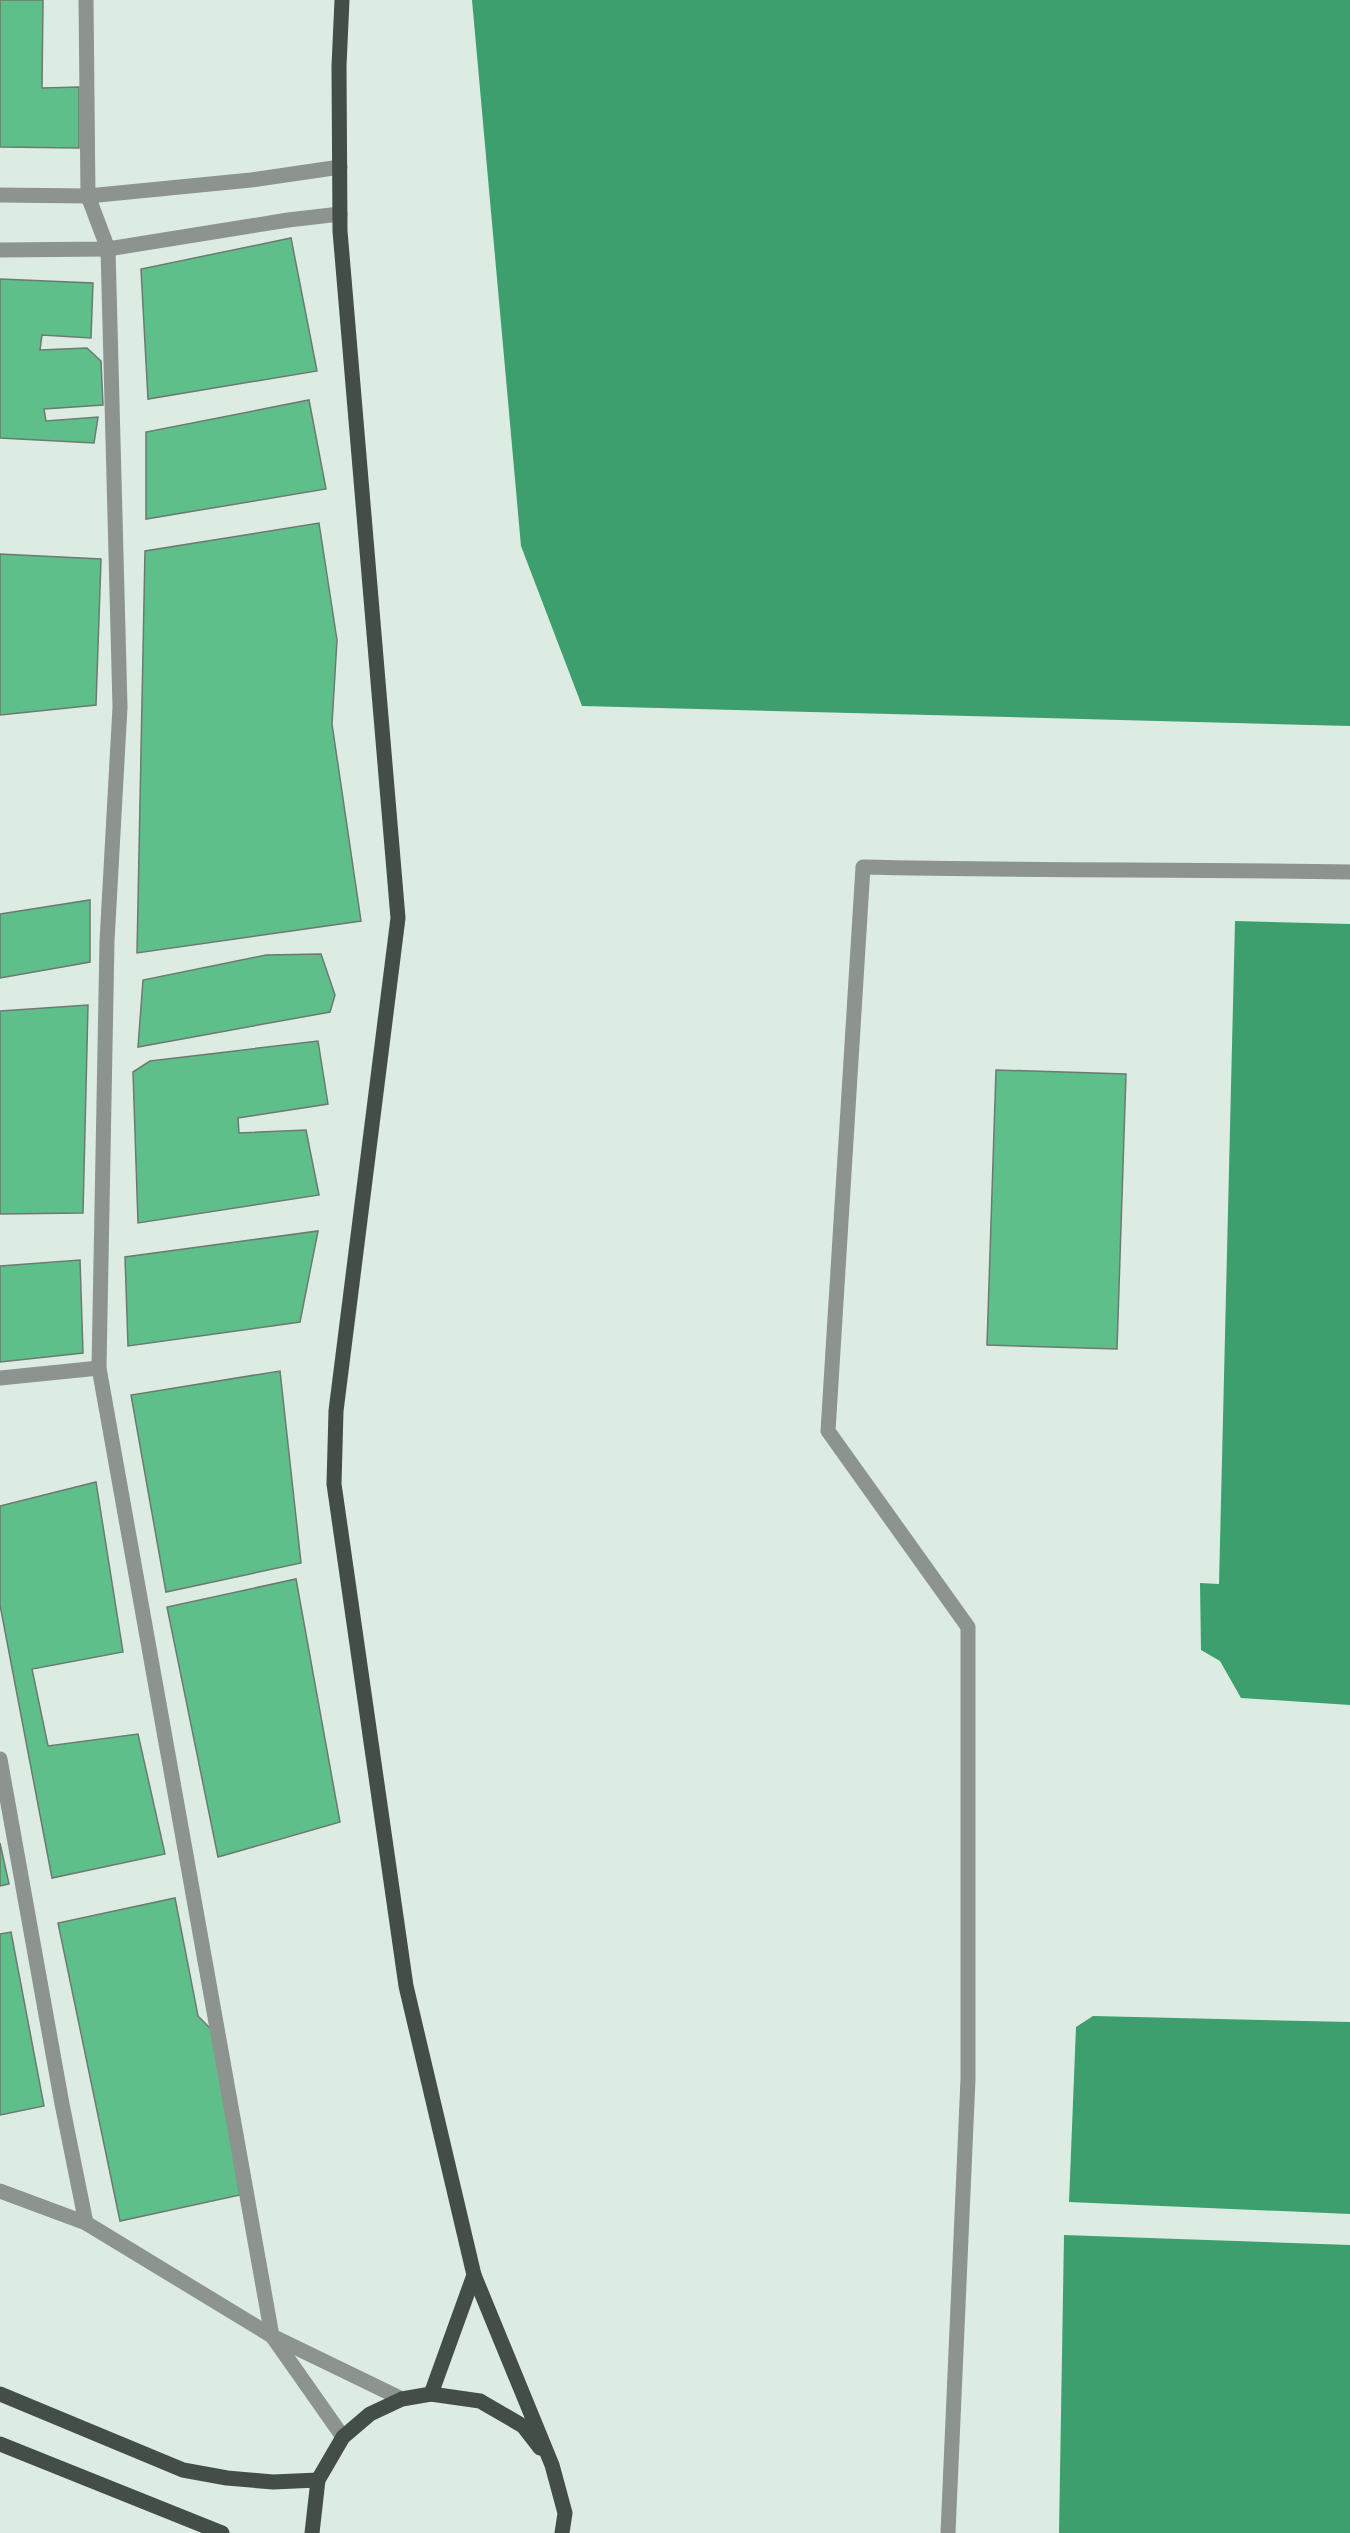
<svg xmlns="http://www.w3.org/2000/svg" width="1350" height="2533" viewBox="0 0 1350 2533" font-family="Barlow,sans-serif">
<rect width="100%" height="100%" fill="#ddece3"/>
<g fill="#3c9f6d">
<polygon points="472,0 1350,0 1350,726 582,706 521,546"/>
<polygon points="1235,921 1350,924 1350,1705 1241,1698 1220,1661 1201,1650 1200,1583 1219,1584"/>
<polygon points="1093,2016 1350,2022 1350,2214 1069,2202 1076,2027"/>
<polygon points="1064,2235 1350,2245 1350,2533 1059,2533"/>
</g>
<g fill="#5ebf8b" stroke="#6c7a71" stroke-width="1.5">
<polygon points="0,0 43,0 42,88 79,87 79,148 0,147"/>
<polygon points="291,238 317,371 148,399 141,269"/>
<polygon points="0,279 93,283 91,338 42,335 40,350 87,348 101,361 103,405 44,409 46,421 98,417 94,443 0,438"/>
<polygon points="309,400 326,489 146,519 146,432"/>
<polygon points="319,523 337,640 332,724 361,921 137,953 145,551"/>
<polygon points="0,554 101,559 96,705 0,715"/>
<polygon points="90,900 90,962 0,978 0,914"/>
<polygon points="321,954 335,995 330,1012 138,1047 143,980 266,955"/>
<polygon points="88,1005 83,1213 0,1214 0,1011"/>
<polygon points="318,1041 328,1104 238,1118 239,1133 306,1130 319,1195 138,1223 133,1072 150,1061"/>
<polygon points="996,1070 1126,1074 1117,1349 987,1345"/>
<polygon points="318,1231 300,1322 128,1346 125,1257"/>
<polygon points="80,1260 83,1353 0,1362 0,1266"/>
<polygon points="280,1371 301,1563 166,1592 131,1395"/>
<polygon points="96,1482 123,1652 32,1669 48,1746 138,1734 165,1854 52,1878 0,1605 0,1506"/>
<polygon points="296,1579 340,1822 218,1857 167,1607"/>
<polygon points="0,1843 9,1884 0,1886"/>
<polygon points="175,1898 198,2016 212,2030 240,2195 120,2221 58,1923"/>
<polygon points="11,1932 44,2106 0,2115 0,1934"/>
</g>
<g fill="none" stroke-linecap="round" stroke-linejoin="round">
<g stroke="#8d938f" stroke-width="15">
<polyline points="86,0 88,196 108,249 120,707 107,941 99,1368 272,2336 343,2437"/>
<polyline points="0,195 88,196 251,180 340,167"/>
<polyline points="0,250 108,249 288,220 340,214"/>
<polyline points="0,1378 99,1368"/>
<polyline points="0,1759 62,2104 86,2223"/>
<polyline points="0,2191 86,2223 272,2336 402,2399"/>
<path d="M948 2533 968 2079V1627L828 1431 863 867C1026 871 1188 869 1350 872"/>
</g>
<g stroke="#434e47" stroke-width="15">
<polyline points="342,0 339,66 340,231 398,918 336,1411 334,1484 406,1986 474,2275 552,2465 565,2513 562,2533"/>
<polyline points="0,2394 183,2470 227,2478 273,2482 318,2480"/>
<polyline points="431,2394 474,2275"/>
<polyline points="0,2444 222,2533"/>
<polyline points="312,2533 318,2480 343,2437 370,2414 402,2399 431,2394 480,2401 523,2426 540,2448"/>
</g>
</g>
</svg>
